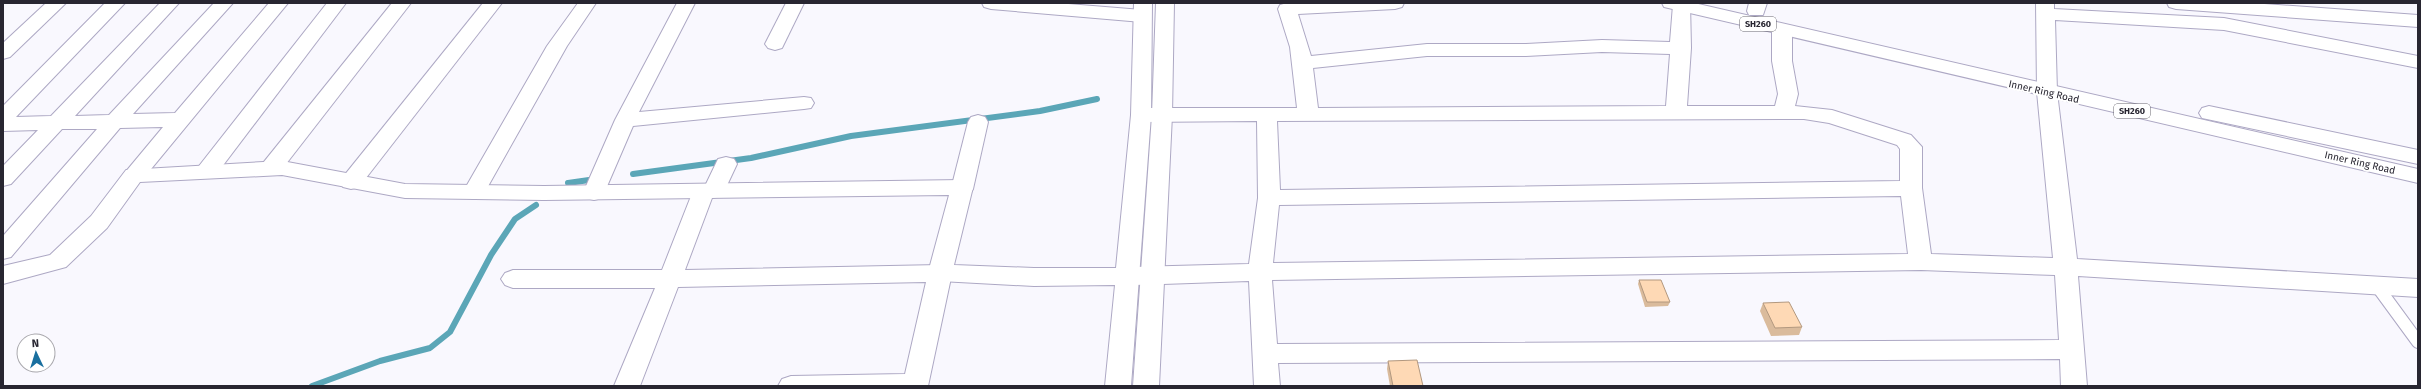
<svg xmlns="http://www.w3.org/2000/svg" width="2421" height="389" viewBox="0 0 2421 389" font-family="'Fira Sans',sans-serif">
<rect width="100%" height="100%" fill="#f9f8fe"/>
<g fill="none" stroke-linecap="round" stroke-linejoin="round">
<g stroke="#5ba6b7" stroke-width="6">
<polyline points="633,174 751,158 851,136 1040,111 1097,99"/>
<polyline points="568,183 596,179"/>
<polyline points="312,386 380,361 430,348 450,332 491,255 515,219 536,205"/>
</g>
<g stroke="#ada8c4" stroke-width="14">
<polyline id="lane" points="2377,286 2418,342"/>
</g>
<g stroke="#ada8c4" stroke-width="2">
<g id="street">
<polygon points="46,3 66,3 10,57 3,59 3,43"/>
<polygon points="105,3 125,3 16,117 51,116 160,3 179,3 75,116 109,115 214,3 233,3 133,114 175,113 269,3 288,3 142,180 134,182 126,180 123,175 163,127 120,128 11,257 3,259 3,236 97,129 62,129 11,184 3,186 3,166 38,130 3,131 3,106"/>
<polygon points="327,3 346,3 215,176 207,178 199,176 196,171 199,166"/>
<polygon points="392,3 411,3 279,173 271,175 263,173 260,168 263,163"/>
<polygon points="483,3 502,3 359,187 351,189 343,187 340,182 343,177"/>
<polygon points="578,3 596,3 567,46 482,197 474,199 466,197 463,192 547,46"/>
<polygon points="677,3 695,3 639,112 804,97 811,98 814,103 811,108 804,109 633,126 602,198 594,200 586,198 583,193 615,120"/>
<polygon points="786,3 804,3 782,48 775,50 768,48 765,44"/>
<polygon points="982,3 1056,3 1142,10 1149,12 1151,16 1149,20 1142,22 991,9 984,7"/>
<path d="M1287 3H1404L1402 7 1395 9 1298 14 1311 56 1427 44H1526L1602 40 1670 42 1673 5 1674 3H1690L1691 48 1687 106H1775L1778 94 1772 61V29L1775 25H1789L1792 29V61L1798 94 1795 106 1832 110 1911 135 1922 147V188L1931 254 2053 258 2037 92 2036 3H2054V9L2224 18 2418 56V68L2224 30 2055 20 2057 92 2077 259 2418 279V297L2078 276 2087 386H2061L2060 359 1278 363 1280 386H1254L1249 281 1134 285 1126 282 1122 276 1126 270 1134 267 1249 264 1258 198 1257 121 1141 122 1134 120 1131 115 1134 110 1141 108H1297L1290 47 1278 9 1280 5ZM1602 52 1670 54 1666 106 1318 108 1313 68 1427 56H1526ZM1780 119H1804L1829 123 1897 145 1900 149V181L1280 190 1277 121ZM1901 196 1908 254 1273 263 1279 205ZM1921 270 2055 275 2059 340 1277 344 1272 280Z"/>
<polygon points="1749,3 1767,3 1763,15 1749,15 1747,11"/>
<polygon points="2167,3 2251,3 2418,15 2418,27 2176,9 2169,7"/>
<polygon points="978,115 985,117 988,122 973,189 970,194 962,196 954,194 951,189 968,122 971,117"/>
<polygon points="726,157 734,159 737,164 722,196 712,198 685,270 940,265 948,267 952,273 928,386 778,386 782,379 791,376 905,374 926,282 678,287 640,386 614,386 655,288 513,288 505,285 501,279 505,273 513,270 662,270 693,191 696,186 706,184 718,159"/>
</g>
</g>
<g stroke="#ada8c4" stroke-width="2">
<g id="secondary">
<polygon points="1134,3 1152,3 1151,115 1131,386 1105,386 1115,285 1034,286 940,281 932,279 928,273 949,195 544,200 405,198 282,175 140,182 107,228 66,267 3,284 3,266 50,255 91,216 126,170 282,161 405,184 544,186 962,180 970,182 973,187 954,265 1034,268 1116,268 1131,115"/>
<polygon points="1156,3 1174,3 1172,115 1159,386 1133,386 1152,115"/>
</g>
</g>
<g stroke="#ada8c4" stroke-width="2">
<g id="highway">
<polygon points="1662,3 1694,3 2418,169 2418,183 1664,7"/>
<polygon points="2209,106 2418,150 2418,164 2202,118 2199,113 2202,108"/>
</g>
</g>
<use href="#lane" stroke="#fff" stroke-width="12"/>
<use href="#street" fill="#fff" fill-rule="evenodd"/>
<use href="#secondary" fill="#fff" fill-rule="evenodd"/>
<use href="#highway" fill="#fff" fill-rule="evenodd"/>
</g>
<g fill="#dabb9c">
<polygon points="1639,280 1670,302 1668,306 1645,307 1638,284"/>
<polygon points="1763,303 1802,327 1799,335 1771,336 1760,311"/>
<polygon points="1388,361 1423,386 1390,386 1387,369"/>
</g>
<g fill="#fed9b5" stroke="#b2987f">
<polygon points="1639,280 1661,280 1670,302 1647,302"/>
<polygon points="1789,302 1802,327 1775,328 1763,303"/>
<polygon points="1417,360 1423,386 1393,386 1388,361"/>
</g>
<g text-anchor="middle" stroke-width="4" stroke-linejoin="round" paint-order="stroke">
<g fill="#fff" stroke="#68676f" stroke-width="1">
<rect x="1740" y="17" width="36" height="14" rx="3"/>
<rect x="2114" y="104" width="36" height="14" rx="3"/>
</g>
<g font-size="9" font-weight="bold" fill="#282631">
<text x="1758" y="27">SH260</text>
<text x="2132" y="114">SH260</text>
</g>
<g font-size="10" fill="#282631" stroke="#fff">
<text transform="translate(2044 91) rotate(13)" y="4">Inner Ring Road</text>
<text transform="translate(2360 162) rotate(13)" y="4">Inner Ring Road</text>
</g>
</g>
<rect width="2421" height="389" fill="none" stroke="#282631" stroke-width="8"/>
<g transform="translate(36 353) rotate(356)"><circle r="19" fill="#ffffff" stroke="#a9a8ad"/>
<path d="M0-3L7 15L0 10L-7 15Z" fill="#196f9f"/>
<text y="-6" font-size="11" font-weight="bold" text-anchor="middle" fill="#282631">N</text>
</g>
</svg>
